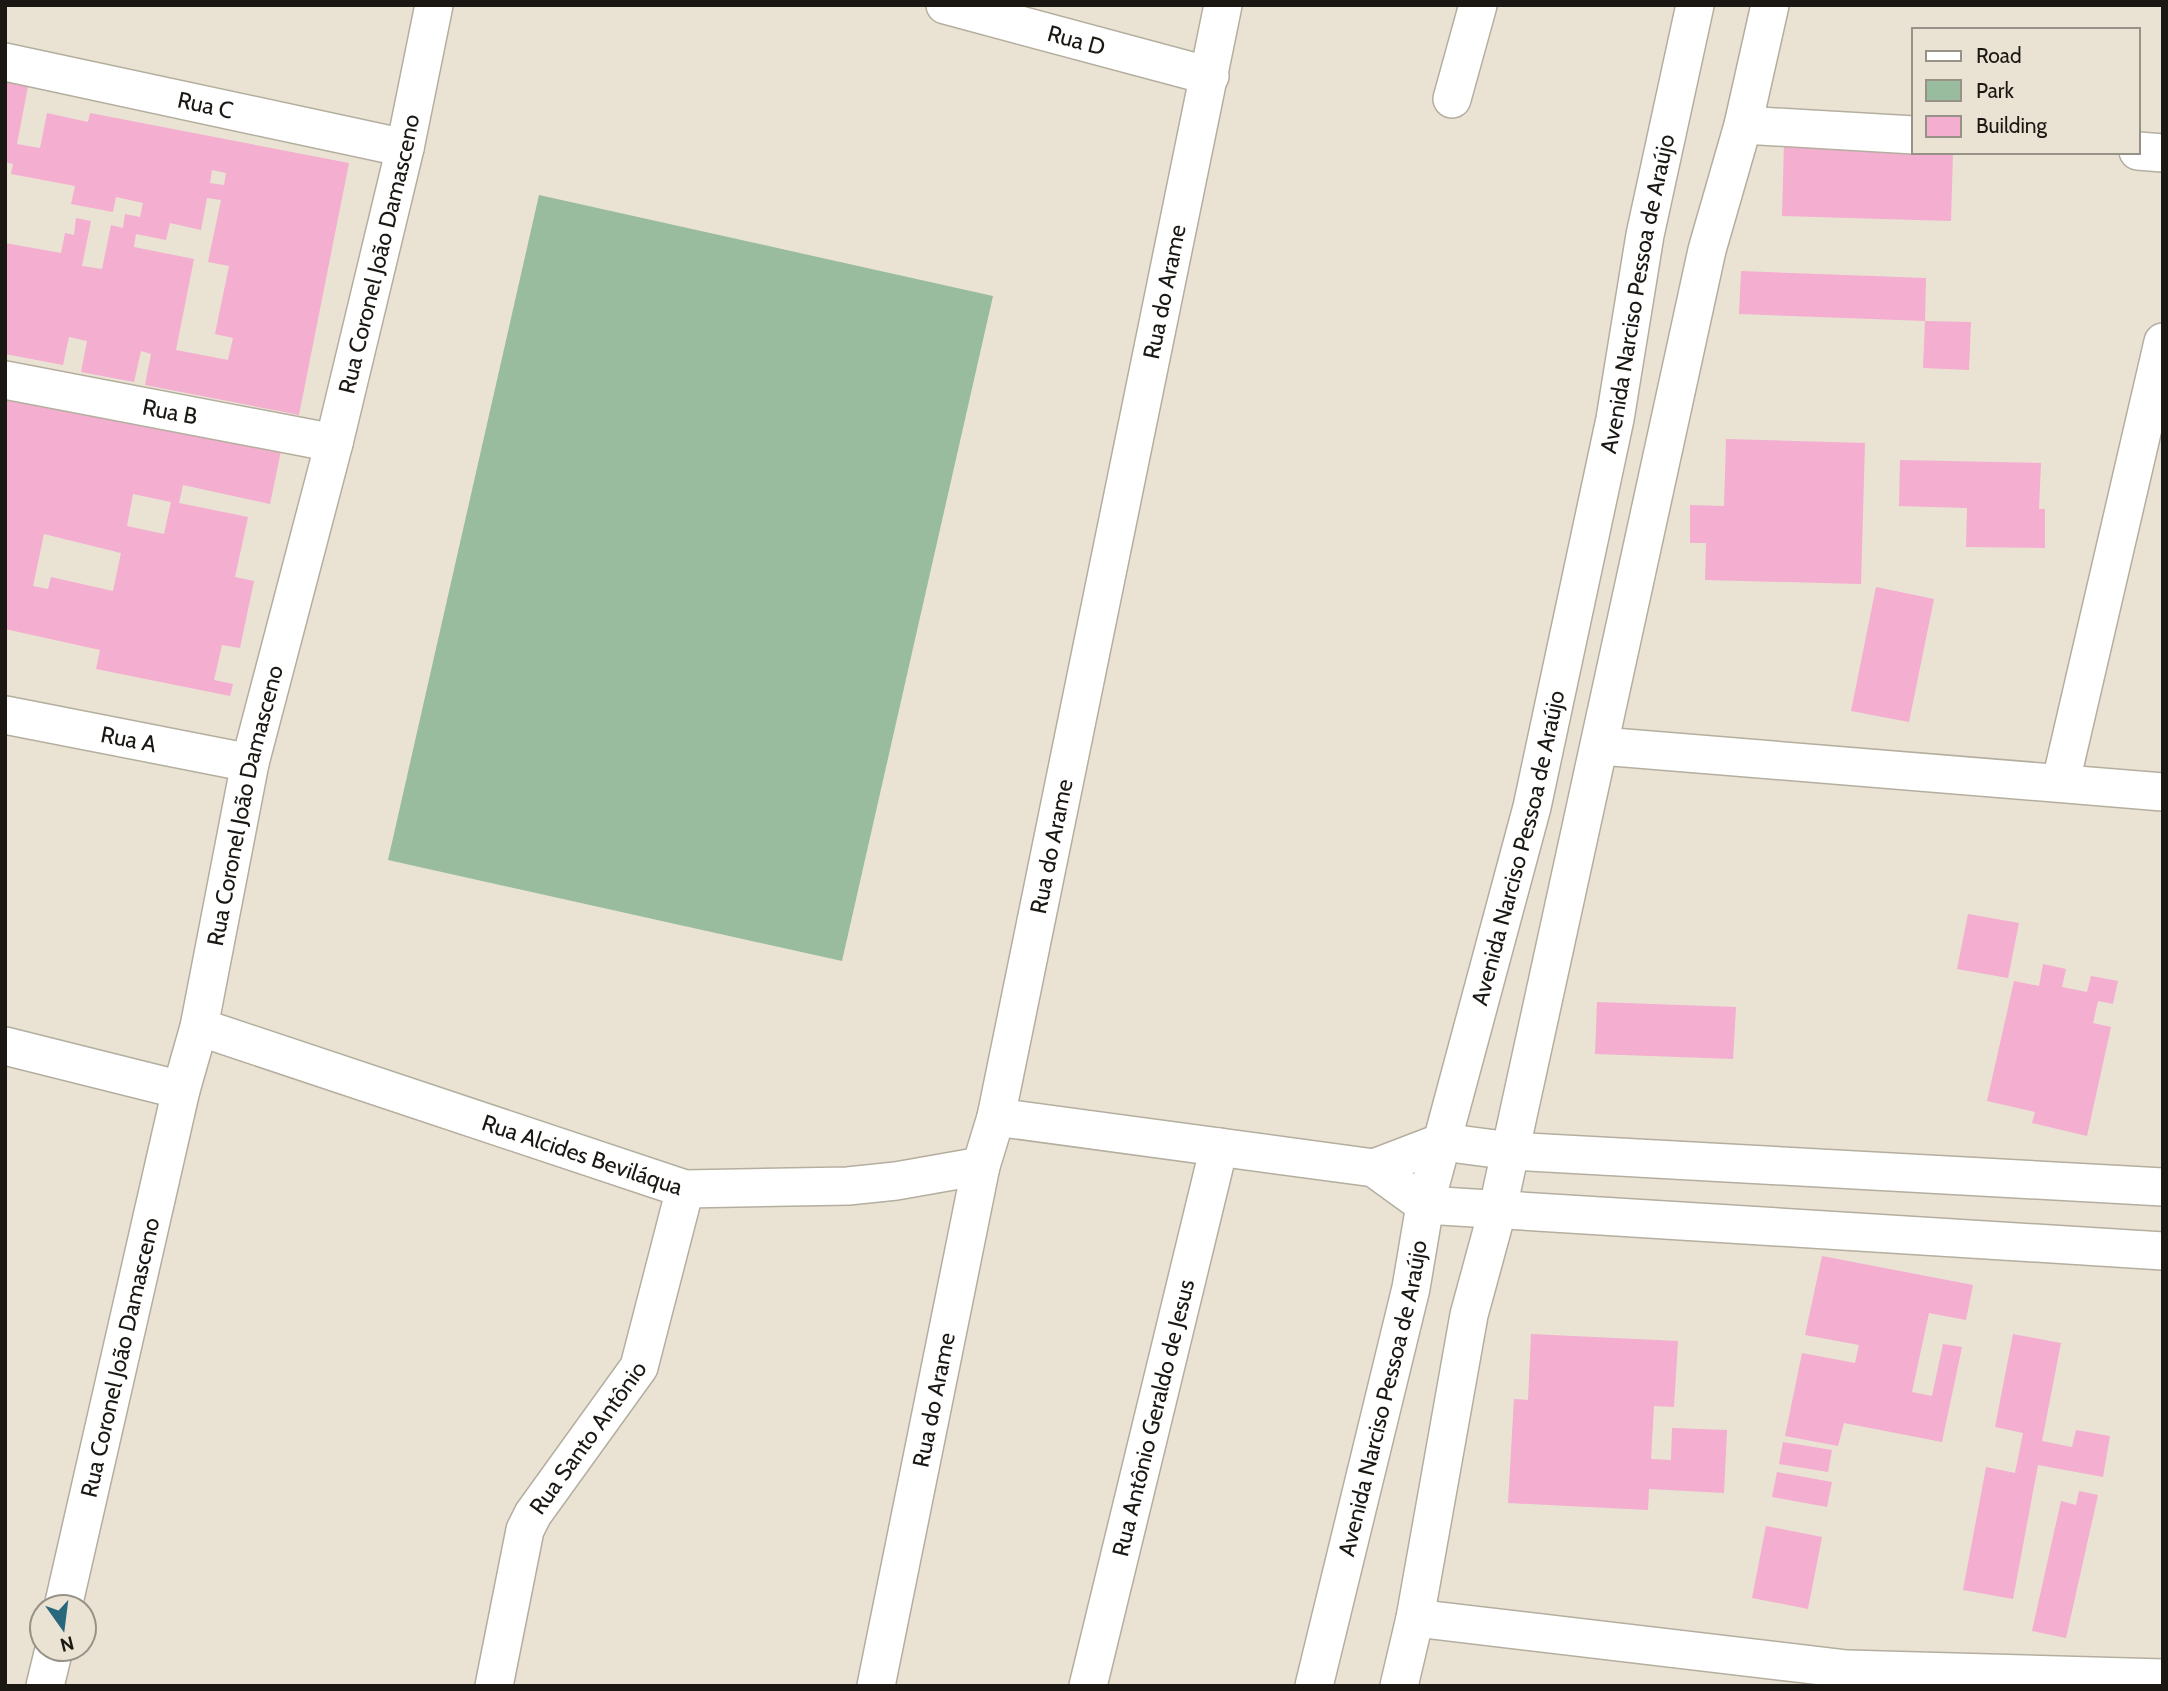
<svg xmlns="http://www.w3.org/2000/svg" width="2168" height="1691" viewBox="0 0 2168 1691" font-family="Cabin,sans-serif">
<rect width="100%" height="100%" fill="#eae3d4"/>
<polygon fill="#98bc9d" points="539,195 993,296 842,961 388,860"/>
<g fill="#f3aed0" fill-rule="evenodd">
<path d="M7 76 29 81 17 144 40 148 47 113 88 122 90 113 349 163 299 415 145 385 151 354 141 351 134 382 81 372 87 341 69 337 63 365 5 354V243L61 253 65 233 74 235 76 218 91 221 82 266 102 269 111 225 123 228 125 214 140 217 143 203 116 197 113 212 71 204 75 186 11 174 13 164 5 162ZM212 170 226 173 224 185 210 183ZM207 198 221 200 208 262 229 266 215 334 233 338 228 360 176 350 194 259 134 247 136 234 166 240 170 223 201 230Z"/>
<polygon points="1784,142 1953,152 1951,221 1782,216"/>
<polygon points="1741,271 1926,278 1925,321 1971,322 1969,370 1923,368 1925,321 1739,314"/>
<path d="M5 388 282 446 270 504 183 485 179 503 248 517 235 577 254 581 240 648 222 645 214 680 233 684 230 696 96 669 100 650 5 629ZM133 494 171 502 164 534 127 526ZM44 534 121 553 113 591 51 577 48 589 33 586Z"/>
<polygon points="1726,439 1865,443 1861,584 1705,580 1706,543 1690,543 1690,505 1724,506"/>
<polygon points="1900,460 2041,463 2039,509 2045,509 2045,548 1966,547 1967,508 1899,506"/>
<polygon points="1876,587 1934,599 1909,722 1851,711"/>
<polygon points="1968,914 2019,923 2008,978 1957,969"/>
<polygon points="2043,964 2066,969 2062,987 2087,992 2091,976 2118,981 2113,1004 2098,1001 2093,1023 2111,1027 2087,1136 2032,1123 2035,1112 1987,1101 2014,981 2039,986"/>
<polygon points="1597,1002 1736,1007 1733,1059 1595,1054"/>
<polygon points="1822,1256 1973,1285 1966,1320 1929,1313 1912,1392 1932,1396 1943,1344 1962,1347 1942,1442 1844,1423 1838,1446 1785,1436 1802,1353 1855,1363 1859,1345 1805,1335"/>
<polygon points="1531,1334 1678,1341 1674,1407 1654,1406 1651,1459 1671,1460 1672,1428 1727,1430 1724,1493 1649,1489 1648,1510 1508,1503 1514,1399 1528,1400"/>
<polygon points="2013,1334 2061,1343 2042,1441 2072,1447 2076,1430 2110,1436 2103,1477 2038,1465 2013,1599 1963,1590 1986,1467 2015,1473 2023,1433 1995,1427"/>
<polygon points="1783,1442 1832,1450 1828,1472 1779,1464"/>
<polygon points="1777,1472 1832,1482 1827,1507 1772,1497"/>
<polygon points="2079,1491 2098,1495 2066,1638 2032,1631 2061,1501 2076,1505"/>
<polygon points="1766,1526 1822,1537 1808,1609 1752,1598"/>
</g>
<g fill="none" stroke-linecap="round" stroke-linejoin="round">
<g stroke="#b4ae9f" stroke-width="40">
<g id="minor">
<path id="s1" d="M945 5 1210 76"/>
<path id="s2" d="M5 62 405 148"/>
<polyline points="1452,99 1478,5"/>
<polyline points="1743,125 1914,135"/>
<polyline points="2138,151 2163,153"/>
<path id="s3" d="M5 380 334 443"/>
<path id="s4" d="M5 715 250 763"/>
<polyline points="1601,746 2163,792"/>
<polyline points="2061,781 2163,342"/>
<path id="s5" d="M199 1027 685 1189 848 1186 896 1181 981 1166"/>
<polyline points="5,1046 181,1090"/>
<polyline points="996,1117 1374,1168 1425,1205 2163,1251"/>
<polyline points="1374,1168 1442,1142 1511,1151 2163,1187"/>
<path id="s6" d="M63 1607 181 1090 199 1027 250 763 334 443 405 148 434 5"/>
<polyline points="1415,1618 1847,1669 2163,1678"/>
<polyline points="45,1686 54,1649"/>
<path id="s7" d="M494 1686 525 1530 533 1514 639 1367 685 1189"/>
<path id="s8" d="M876 1686 981 1166 996 1117 1223 5"/>
<path id="s9" d="M1088 1686 1219 1147"/>
<path id="s10" d="M1314 1686 1411 1288 1425 1205 1532 807 1615 419 1645 235 1695 5"/>
<polyline points="1399,1686 1415,1618 1469,1315 1497,1212 1707,250 1743,125 1770,5"/>
</g>
</g>
<use href="#minor" stroke="#fff" stroke-width="37"/>
</g>
<g text-anchor="middle" stroke-width="6" stroke-linejoin="round" paint-order="stroke">
<g font-size="23" fill="#1b1813" stroke="#eae3d4">
<text dy="8" stroke="none"><textPath href="#s1" startOffset="136">Rua D</textPath></text>
<text dy="8" stroke="none"><textPath href="#s2" startOffset="205">Rua C</textPath></text>
<text dy="8" stroke="none"><textPath href="#s6" startOffset="1390">Rua Coronel João Damasceno</textPath></text>
<text dy="8" stroke="none"><textPath href="#s8" startOffset="1424">Rua do Arame</textPath></text>
<text dy="8" stroke="none"><textPath href="#s10" startOffset="1430">Avenida Narciso Pessoa de Araújo</textPath></text>
<text dy="8" stroke="none"><textPath href="#s3" startOffset="168">Rua B</textPath></text>
<text dy="8" stroke="none"><textPath href="#s4" startOffset="126">Rua A</textPath></text>
<text dy="8" stroke="none"><textPath href="#s6" startOffset="822">Rua Coronel João Damasceno</textPath></text>
<text dy="8" stroke="none"><textPath href="#s8" startOffset="858">Rua do Arame</textPath></text>
<text dy="8" stroke="none"><textPath href="#s10" startOffset="863">Avenida Narciso Pessoa de Araújo</textPath></text>
<text dy="8" stroke="none"><textPath href="#s5" startOffset="404">Rua Alcides Beviláqua</textPath></text>
<text dy="8" stroke="none"><textPath href="#s6" startOffset="256">Rua Coronel João Damasceno</textPath></text>
<text dy="8" stroke="none"><textPath href="#s10" startOffset="296">Avenida Narciso Pessoa de Araújo</textPath></text>
<text dy="8" stroke="none"><textPath href="#s8" startOffset="292">Rua do Arame</textPath></text>
<text dy="8" stroke="none"><textPath href="#s9" startOffset="276">Rua Antônio Geraldo de Jesus</textPath></text>
<text dy="8" stroke="none"><textPath href="#s7" startOffset="271">Rua Santo Antônio</textPath></text>
</g>
</g>
<rect width="2168" height="1691" fill="none" stroke="#1b1813" stroke-width="14"/>
<rect x="1912" y="28" width="228" height="126" fill="#eae3d4" stroke="#979287" stroke-width="2"/>
<rect x="1926" y="51" width="35" height="10" fill="#ffffff" stroke="#979287" stroke-width="2"/>
<text x="1976" y="63" font-size="21" fill="#1b1813">Road</text>
<rect x="1926" y="80" width="35" height="21" fill="#98bc9d" stroke="#979287" stroke-width="2"/>
<text x="1976" y="98" font-size="21" fill="#1b1813">Park</text>
<rect x="1926" y="116" width="35" height="21" fill="#f3aed0" stroke="#979287" stroke-width="2"/>
<text x="1976" y="133" font-size="21" fill="#1b1813">Building</text>
<g transform="translate(63 1628) rotate(166)"><circle r="33" fill="#eae3d4" stroke="#979287" stroke-width="2"/>
<path d="M0-5L12 26L0 18L-12 26Z" fill="#28677c"/>
<text y="-10" font-size="19" font-weight="bold" text-anchor="middle" fill="#1b1813">N</text>
</g>
</svg>
